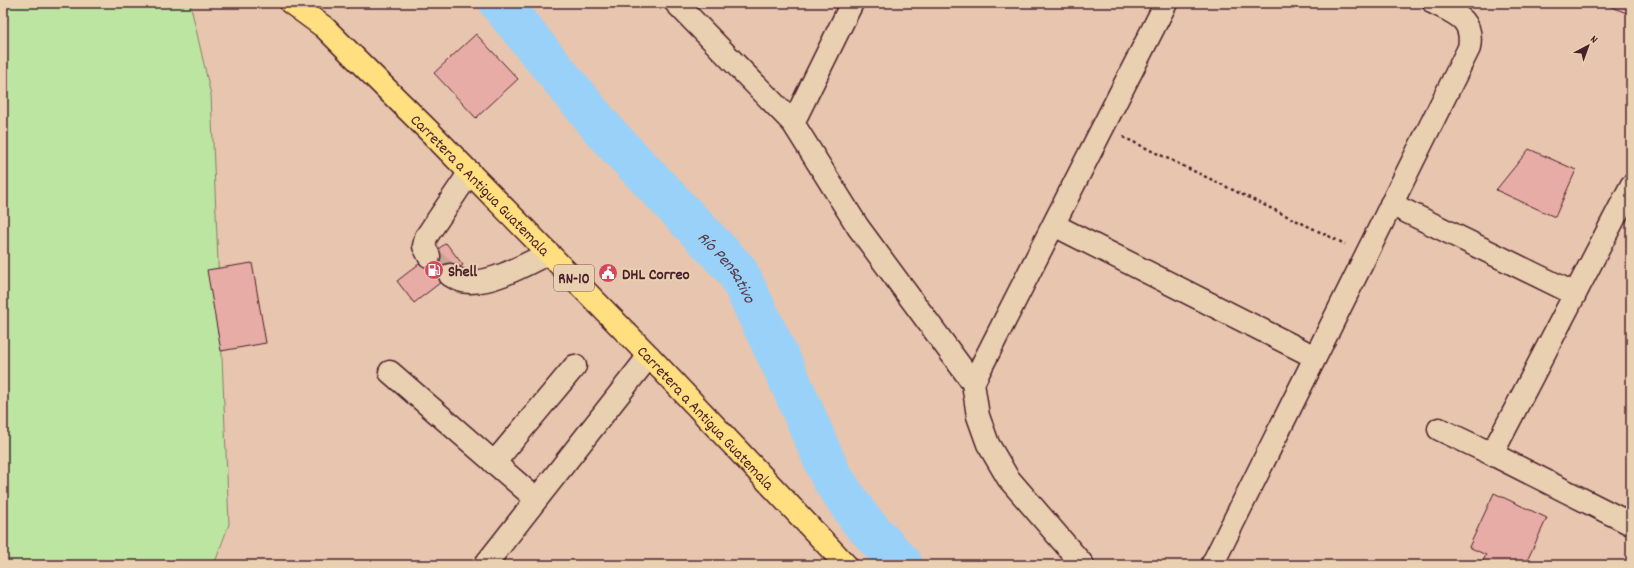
<svg xmlns="http://www.w3.org/2000/svg" width="1634" height="568" viewBox="0 0 1634 568" font-family="Dekko,sans-serif">
<rect width="100%" height="100%" fill="#e8c5ae"/>
<filter id="ink" filterUnits="userSpaceOnUse"><feTurbulence type="fractalNoise" baseFrequency=".025" numOctaves="2"/><feDisplacementMap in="SourceGraphic" scale="8" xChannelSelector="R" yChannelSelector="G"/><feConvolveMatrix kernelMatrix="1 2 1 2 8 2 1 2 1" color-interpolation-filters="sRGB"/></filter>
<g filter="url(#ink)">
<polygon fill="#bce5a1" stroke="#838266" points="3,3 190,3 211,95 229,524 214,565 3,565"/>
<g fill="none" stroke-linecap="round" stroke-linejoin="round">
<path stroke="#9ad1f9" stroke-width="42" id="s1" d="M500 3 607 134 737 271 789 379 831 476 860 519 902 565"/>
</g>
<g fill="#e7aca6" stroke="#4a1f2b">
<polygon points="334,3 349,3 346,9"/>
<polygon points="1607,3 1631,3 1631,15 1607,5"/>
<polygon points="476,34 518,79 476,118 434,73"/>
<polygon points="1529,149 1576,170 1555,217 1496,190"/>
<polygon points="446,243 463,265 414,303 397,281"/>
<polygon points="252,263 266,343 221,351 207,270"/>
<polygon points="1494,493 1547,518 1525,565 1481,565 1486,555 1469,547"/>
</g>
<g fill="none" stroke-linecap="round" stroke-linejoin="round">
<polyline stroke="#c8a494" stroke-width="22" stroke-dasharray="22 11" stroke-linecap="butt" points="429,256 450,275"/>
<g stroke="#4a1f2b" stroke-width="25">
<g id="minor">
<polyline points="676,3 793,123 858,227 973,383 978,416 988,444 1008,478 1083,565"/>
<polyline points="793,123 852,3"/>
<polyline points="1391,204 1575,294"/>
<polyline points="1054,225 1315,357"/>
<polyline points="429,256 424,246 426,237 470,172"/>
<path d="M450 275C456 279 463 282 470 282 496 282 526 264 549 253"/>
<polyline points="390,372 536,499"/>
<polyline points="973,383 1166,3"/>
<polyline points="1439,429 1492,454 1631,524"/>
<polyline points="1492,454 1631,186"/>
<polyline points="494,463 575,366"/>
<polyline points="485,565 649,356"/>
<path d="M1212 565 1469 48C1474 19 1456 14 1434 3"/>
</g>
</g>
<g stroke="#4a1f2b" stroke-width="25">
<g id="major">
<path id="s2" d="M291 3 324 27 431 133 649 356 846 565"/>
</g>
</g>
<polyline stroke="#4a1f2b" stroke-width="2.5" stroke-dasharray="3 3" stroke-linecap="butt" points="1123,137 1345,244"/>
<use href="#minor" stroke="#e9d0b1" stroke-width="22"/>
<use href="#major" stroke="#ffdf80" stroke-width="22"/>
</g>
</g>
<defs>
<g id="fuel-disc" transform="scale(1)"><circle r="9.5" fill="#d1495b" stroke="#e9d0b1"/><path d="M-5.5-6h7V0h2V4h1.3V-2.5L3-4.5l.8-.8L6-3V5H2.5V1h-1V6h-7ZM-4.2-4.7v3.2H.2V-4.7Z" fill="#fff"/></g>
<g id="civic-disc" transform="scale(1)"><circle r="9.5" fill="#d1495b" stroke="#e9d0b1"/><path d="M-.6-6.5H3V-4.5H.6V-3L4-1V1h2V6H-6V1h2V-1L-.6-3ZM-1.2 2.5V6h2.4V2.5Z" fill="#fff"/></g>
</defs>
<g fill-rule="evenodd">
<use href="#fuel-disc" x="434" y="270"/>
<use href="#civic-disc" x="608" y="273"/>
</g>
<g text-anchor="middle" stroke-width="4" stroke-linejoin="round" paint-order="stroke">
<rect fill="#e9d0b1" stroke="#7a5453" stroke-width="1" x="554" y="265" width="40" height="26" rx="3"/>
<g font-size="15" font-weight="bold" fill="#4a1f2b">
<text x="574" y="283">RN-10</text>
</g>
<g font-size="16" fill="#4a1f2b" stroke="#e9d0b1">
<text dy="6" stroke="none"><textPath href="#s2" startOffset="263">Carretera a Antigua Guatemala</textPath></text>
<text dy="6" stroke="none"><textPath href="#s2" startOffset="587">Carretera a Antigua Guatemala</textPath></text>
</g>
<g font-size="16" font-weight="bold" fill="#4a1f2b" stroke="#e9d0b1" text-anchor="start">
<text x="448" y="276">Shell</text>
<text x="622" y="279">DHL Correo</text>
</g>
<g font-size="17" font-style="italic" fill="#563a4a" stroke="#e9d0b1">
<text dy="6" stroke="none"><textPath href="#s1" startOffset="349">Río Pensativo</textPath></text>
</g>
</g>
<rect width="1634" height="568" fill="none" stroke="#e9d0b1" stroke-width="16"/>
<rect x="8" y="8" width="1618" height="552" fill="none" stroke="#4a1f2b" stroke-width="1.5" filter="url(#ink)"/>
<g transform="translate(1588 46) rotate(41)" stroke="#e9d0b1" stroke-width="3" paint-order="stroke">
<path d="M0-3L7 15L0 10L-7 15Z" fill="#4a1f2b"/>
<text y="-6" font-size="11" font-weight="bold" text-anchor="middle" fill="#4a1f2b">N</text>
</g>
</svg>
